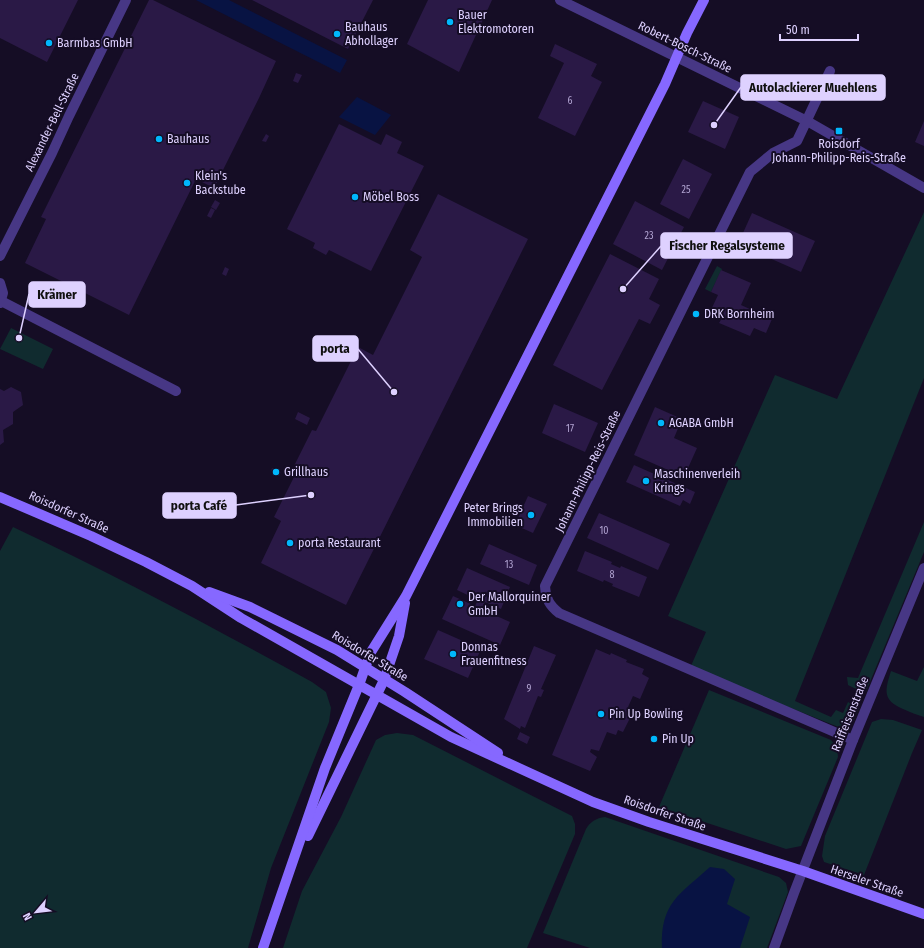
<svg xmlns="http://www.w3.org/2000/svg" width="924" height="948" viewBox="0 0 924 948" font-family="'Fira Sans Condensed',sans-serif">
<rect width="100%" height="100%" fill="#150d25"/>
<g fill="#102b2f">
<polygon points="924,212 924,378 795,701 831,717 836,710 843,713 848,702 859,708 851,726 841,728 690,668 706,632 668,616 775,375 837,399"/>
<polygon points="717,266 722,269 711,292 705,289"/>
<polygon points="11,328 53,349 43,369 0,349"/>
<polygon points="924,522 924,552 867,689 860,691 848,685 847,677 858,678"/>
<path d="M13 527C115 575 214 628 312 682L326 692 331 708 329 722 271 868 248 948H0V551Z"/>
<path d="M924 667V717C917 715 910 712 903 709 882 700 885 690 891 671L917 681Z"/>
<polygon points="709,690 831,740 837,747 838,757 801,846 786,849 659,807"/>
<polygon points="881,719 893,720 922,730 912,753 864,875 824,862 822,856 825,836 872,722"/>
<polygon points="397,733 413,735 572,816 575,824 575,834 527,948 283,948 302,891 341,817 376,740 385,735"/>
<path d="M605 817 779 877 786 883 788 892 767 948H590L543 933 586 829C590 822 596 818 605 817Z"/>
</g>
<g fill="#081343">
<polygon points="196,0 229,0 347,60 340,73"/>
<polygon points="357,97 391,115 375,135 339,117"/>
<path d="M710 867 724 869 735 879 727 904 750 917 740 948H662C660 903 680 894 710 867Z"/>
</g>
<g fill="#2a1946">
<polygon points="0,0 78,0 47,62 0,38"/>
<polygon points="149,0 153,0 276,61 259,98 214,188 196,179 129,315 25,263 46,219 41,217"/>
<polygon points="252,0 373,0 348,49"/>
<polygon points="428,0 492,0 459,72 407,44"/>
<polygon points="555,44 597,64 591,76 602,82 575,136 538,118 564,63 550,56"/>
<polygon points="296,73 302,75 298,83 293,81"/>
<polygon points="703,101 739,117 725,149 688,132"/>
<polygon points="924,121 924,146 915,142"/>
<polygon points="339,124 381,145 386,134 402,142 397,153 424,166 371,271 329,250 326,255 313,248 315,243 287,229"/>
<polygon points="266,134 269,136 266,142 262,141"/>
<polygon points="683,159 712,174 689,219 660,204"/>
<polygon points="438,194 528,239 346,605 261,563 281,521 274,517 295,475 291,472 312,430 316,431 358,347 373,355 422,257 410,250"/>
<polygon points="215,200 220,203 216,210 211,207"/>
<polygon points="635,201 684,227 662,270 613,244"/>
<polygon points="211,208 215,210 211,218 207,216"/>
<polygon points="752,213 815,241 801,272 738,244"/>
<polygon points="610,254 659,279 649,299 660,305 650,324 639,319 602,390 553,365"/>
<polygon points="225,267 229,269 226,276 222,274"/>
<polygon points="721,270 751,283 741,305 772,319 766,333 754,328 750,336 719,323 722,318 710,312 718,295 711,292"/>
<polygon points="11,387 21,392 23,405 13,412 13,424 3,430 4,442 0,445 0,389 4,391"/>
<polygon points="554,404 598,423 585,452 542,433"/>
<polygon points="655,407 682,419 674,438 697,448 684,477 634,455"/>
<polygon points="298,412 310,418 307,425 295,419"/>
<polygon points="634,465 695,492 690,504 683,500 680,506 626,482"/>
<polygon points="272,468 281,472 279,476 271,471"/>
<polygon points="528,496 547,504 533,533 515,525"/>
<polygon points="599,513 670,544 658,570 587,538"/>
<polygon points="489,544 537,565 529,585 480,564"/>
<polygon points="585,551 612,562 611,564 620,568 621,566 647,577 639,597 612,586 613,584 604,580 603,582 577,571"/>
<polygon points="467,568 510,587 501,609 485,602 481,609 510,622 500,645 442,619 453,596 475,606 478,600 457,590"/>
<polygon points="438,630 481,649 468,678 424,659"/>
<polygon points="534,646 556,655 541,689 544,690 541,697 538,696 525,728 521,726 520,729 504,719"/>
<polygon points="596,649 610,655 611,653 627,660 626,662 644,669 642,674 649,678 640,699 633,696 628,707 634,710 623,732 618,730 616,735 607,732 599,751 591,749 590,752 597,757 590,771 552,755"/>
<polygon points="520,732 530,737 527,744 517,739"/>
</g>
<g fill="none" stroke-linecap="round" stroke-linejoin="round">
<g stroke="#473785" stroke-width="10">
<polyline points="560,0 807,121 924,188"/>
<path d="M830 71 797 141 773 153 750 172 545 586C546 599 549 605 559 613L853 740"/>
<polyline points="0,256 52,153 69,116 126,0"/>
<polyline points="0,283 3,293 0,303"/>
<polyline points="1,301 176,391"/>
<polyline points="774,948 794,893 853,740 924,568"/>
</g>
<g stroke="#8668ff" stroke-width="10">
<polyline points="0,497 91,536 146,562 192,586 241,618 451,737 593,802 649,822 803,871 924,914"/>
<polyline points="209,592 250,607 337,650 405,692 498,753"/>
<polyline points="308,836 384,680 399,636 405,603"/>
<polyline points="263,948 325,768 359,685 365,668 371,652 406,596 665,84 687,33 704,0"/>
</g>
</g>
<g fill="#00b7fc" stroke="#150d25" stroke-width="1.5">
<circle cx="450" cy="22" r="4"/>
<circle cx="337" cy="34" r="4"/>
<circle cx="49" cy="43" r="4"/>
<rect x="835" y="127" width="8" height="8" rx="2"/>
<circle cx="159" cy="139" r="4"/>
<circle cx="187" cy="183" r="4"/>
<circle cx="355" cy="197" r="4"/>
<circle cx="696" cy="314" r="4"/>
<circle cx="661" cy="423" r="4"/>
<circle cx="276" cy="472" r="4"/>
<circle cx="646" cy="481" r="4"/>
<circle cx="531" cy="515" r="4"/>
<circle cx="290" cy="543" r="4"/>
<circle cx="460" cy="604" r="4"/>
<circle cx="453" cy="654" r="4"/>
<circle cx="601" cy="714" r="4"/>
<circle cx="654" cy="739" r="4"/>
</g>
<g text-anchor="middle" stroke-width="4" stroke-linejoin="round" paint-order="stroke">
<g font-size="10" fill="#b1a3d1">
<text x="570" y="104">6</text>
<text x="686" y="193">25</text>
<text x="649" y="239">23</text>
<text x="570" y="432">17</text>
<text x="604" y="534">10</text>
<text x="509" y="568">13</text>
<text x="612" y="578">8</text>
<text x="529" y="692">9</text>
</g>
<g font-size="12" fill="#ded1ff" stroke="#150d25" text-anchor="start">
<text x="458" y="19">Bauer<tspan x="458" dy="14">Elektromotoren</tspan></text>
<text x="345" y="31">Bauhaus<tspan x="345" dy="14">Abhollager</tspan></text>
<text x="57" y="47">Barmbas GmbH</text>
<text x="167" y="143">Bauhaus</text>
<text x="839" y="148" text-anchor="middle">Roisdorf<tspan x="839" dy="14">Johann-Philipp-Reis-Straße</tspan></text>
<text x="195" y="180">Klein's<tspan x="195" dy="14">Backstube</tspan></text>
<text x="363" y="201">Möbel Boss</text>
<text x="704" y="318">DRK Bornheim</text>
<text x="669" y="427">AGABA GmbH</text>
<text x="284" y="476">Grillhaus</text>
<text x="654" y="478">Maschinenverleih<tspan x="654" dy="14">Krings</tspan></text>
<text x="523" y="512" text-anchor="end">Peter Brings<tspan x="523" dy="14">Immobilien</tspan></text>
<text x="298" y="547">porta Restaurant</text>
<text x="468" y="601">Der Mallorquiner<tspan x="468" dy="14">GmbH</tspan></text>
<text x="461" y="651">Donnas<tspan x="461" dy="14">Frauenfitness</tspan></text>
<text x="609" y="718">Pin Up Bowling</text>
<text x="662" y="743">Pin Up</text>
</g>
<g font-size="12" fill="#ded1ff" stroke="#150d25">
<text transform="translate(685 47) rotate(26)" y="4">Robert-Bosch-Straße</text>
<text transform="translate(52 122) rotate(-64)" y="4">Alexander-Bell-Straße</text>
<text transform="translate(588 471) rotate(-64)" y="4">Johann-Philipp-Reis-Straße</text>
<text transform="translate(69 512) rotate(24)" y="4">Roisdorfer Straße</text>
<text transform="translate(370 656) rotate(31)" y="4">Roisdorfer Straße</text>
<text transform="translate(850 714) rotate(-68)" y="4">Raiffeisenstraße</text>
<text transform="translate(665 813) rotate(19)" y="4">Roisdorfer Straße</text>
<text transform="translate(867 881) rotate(19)" y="4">Herseler Straße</text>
</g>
</g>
<path fill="none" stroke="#ded1ff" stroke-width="1.5" d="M714 125L741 87M623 289L661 246M19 338L29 294M394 392L358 349M311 495L236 505"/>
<g fill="#ded1ff" stroke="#150d25" stroke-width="1.5">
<circle cx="714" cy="125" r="4"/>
<circle cx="623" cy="289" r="4"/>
<circle cx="19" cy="338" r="4"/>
<circle cx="394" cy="392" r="4"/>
<circle cx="311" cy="495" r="4"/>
</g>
<g fill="#ded1ff" stroke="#ded1ff" stroke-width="1.5">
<rect x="741" y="75" width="144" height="25" rx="4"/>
<rect x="661" y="233" width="131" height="25" rx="4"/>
<rect x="29" y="282" width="56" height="25" rx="4"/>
<rect x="313" y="336" width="45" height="25" rx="4"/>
<rect x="163" y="493" width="73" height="25" rx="4"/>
</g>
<g font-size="13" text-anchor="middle" font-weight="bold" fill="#111">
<text x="813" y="92">Autolackierer Muehlens</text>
<text x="727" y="250">Fischer Regalsysteme</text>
<text x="57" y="299">Krämer</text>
<text x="335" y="353">porta</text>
<text x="199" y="510">porta Café</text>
</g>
<g transform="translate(36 912) rotate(242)" stroke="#150d25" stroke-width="3" paint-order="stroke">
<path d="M0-3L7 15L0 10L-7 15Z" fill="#ded1ff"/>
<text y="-6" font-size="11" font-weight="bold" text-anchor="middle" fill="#ded1ff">N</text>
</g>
<path d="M780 34v6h78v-6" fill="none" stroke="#ded1ff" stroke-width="2"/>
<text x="786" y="34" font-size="12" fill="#ded1ff" stroke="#150d25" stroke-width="3" paint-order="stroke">50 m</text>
</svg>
